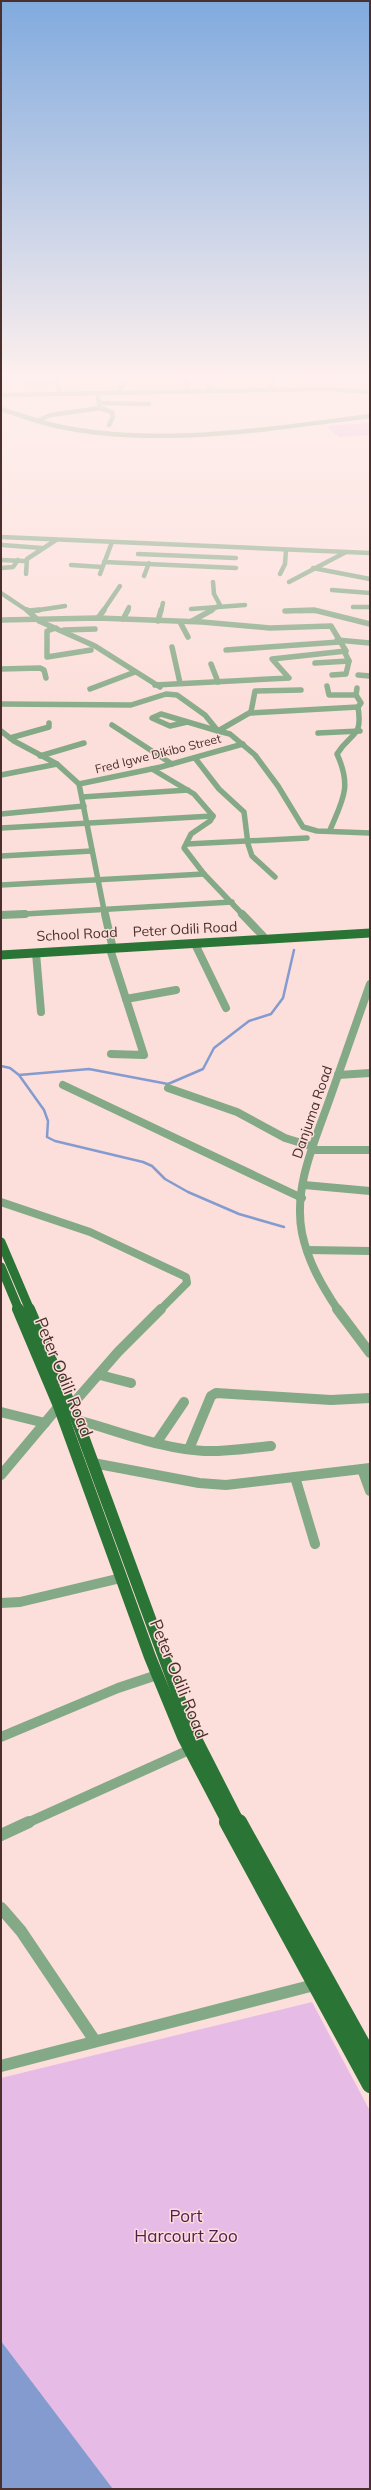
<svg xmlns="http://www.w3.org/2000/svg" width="371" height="2490" viewBox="0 0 371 2490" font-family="Mulish,sans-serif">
<rect width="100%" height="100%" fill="#fcdeda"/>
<g fill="#e6bce6">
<polygon points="370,423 370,435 339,437 326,426"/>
<polygon points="312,2002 370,2111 370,2489 113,2489 1,2341 1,2078"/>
</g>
<polygon fill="#849bd0" points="1,2341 113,2489 1,2489"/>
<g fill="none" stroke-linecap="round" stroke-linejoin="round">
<g stroke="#849bd0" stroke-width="2.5">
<polyline points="1,1066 10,1068 19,1075 44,1110 48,1121 47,1137 55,1141 143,1162 152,1166 165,1179 188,1192 239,1214 284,1227"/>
<polyline points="19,1075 89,1069 168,1084 203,1069 214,1048 249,1021 271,1014 283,998 294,950"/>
</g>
<g stroke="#84a986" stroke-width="4.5">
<polyline points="185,376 187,391"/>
<polyline points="206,376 210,391"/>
<polyline points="313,377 364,379"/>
<polyline points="1,381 15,380"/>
<polyline points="28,383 57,382"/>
<polyline points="269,390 277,376"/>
<polyline points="119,392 128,376"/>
<polyline points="60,393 57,382 62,376"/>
<polyline points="1,395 328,389 370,392"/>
<polyline points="100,403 149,404"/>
<polyline points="100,408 112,412 113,417 109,425"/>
<path d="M1 409C14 413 28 418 41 422 141 450 269 429 370 416"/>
<polyline points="37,421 51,415 100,408 98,398"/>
<polyline points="1,537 370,553"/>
<polyline points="2,545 42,548"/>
<polyline points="138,554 236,558"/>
<polyline points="1,560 25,561"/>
<polyline points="104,562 236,568"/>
<polyline points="71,565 102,567"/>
<polyline points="1,568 13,567 18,560"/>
<polyline points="313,568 370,579"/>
<polyline points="26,574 27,559 56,540"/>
<polyline points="100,574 112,542"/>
<polyline points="280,574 285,564 286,550"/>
<polyline points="144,576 149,563"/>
<polyline points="289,582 346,552"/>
<polyline points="332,590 370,593"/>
<polyline points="1,593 28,611"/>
<polyline points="353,607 370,607"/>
<polyline points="191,609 245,605"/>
<polyline points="32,611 65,606"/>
<polyline points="103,611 120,586"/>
<polyline points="127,611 129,607"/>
<polyline points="161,611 163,603"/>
<polyline points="210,611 220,605 214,594 213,582"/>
<polyline points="298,611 316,611"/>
</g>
<g stroke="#84a986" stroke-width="5.5">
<polyline points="27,610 39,621 95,646 160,687"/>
<polyline points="29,611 39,610"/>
<polyline points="285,611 314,610 370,624"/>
<polyline points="98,618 104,610"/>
<polyline points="123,619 128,610"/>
<polyline points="1,620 98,618 202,622 270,628 331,626 346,651 272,659 289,678 155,685"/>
<polyline points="158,621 161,610"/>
<polyline points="192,621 212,610"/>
<polyline points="180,622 188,637"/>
<polyline points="56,628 47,631 47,657 91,650"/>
<polyline points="64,630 95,629"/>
<polyline points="337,640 370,643"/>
<polyline points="172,647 180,683"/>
<polyline points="226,650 339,642"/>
<polyline points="315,663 349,661"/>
<polyline points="211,664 218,682"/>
<polyline points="1,669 40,668 44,670 46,678"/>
<polyline points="332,675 346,674 349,661 345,653"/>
<polyline points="358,675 370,676"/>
<polyline points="327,686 329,695 356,695"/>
<polyline points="90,689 135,672"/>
<polyline points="1,704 131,705 166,694 177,695 205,715 218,731 230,734 255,755 278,786 303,827 317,831 370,833"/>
<polyline points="250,713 358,707"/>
<polyline points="187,722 170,726 152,718 161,714 218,731 251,712 255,691 301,690"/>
<polyline points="112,725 172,764"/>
<polyline points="1,731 14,741 57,764 79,784 105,915"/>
<polyline points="318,733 360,731"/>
<polyline points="10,738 49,727 49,723"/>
<polyline points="40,756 84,743"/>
<polyline points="195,758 219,789 244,812 248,844 252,856 275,877"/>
<polyline points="152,769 194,794 213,816 210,821 191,834 184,848 204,874 243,915"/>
<polyline points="1,775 57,764"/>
<polyline points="79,784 161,767 243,744"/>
<polyline points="82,797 188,790"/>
<polyline points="1,814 84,806"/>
<polyline points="1,828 213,816"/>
<path d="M330 830C343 799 352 787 337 754 351 731 363 739 358 707L361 703 356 695 357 688"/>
<polyline points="187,844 307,838"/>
<polyline points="1,856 92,851"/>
<polyline points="1,885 204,874"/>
<polyline points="7,915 232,902"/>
</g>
<g stroke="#84a986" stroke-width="8">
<polyline points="105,914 113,949"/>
<polyline points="242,914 263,936"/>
<polyline points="1,915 25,914"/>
<polyline points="195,944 226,1008"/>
<polyline points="110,949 144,1055 111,1054"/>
<polyline points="36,953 41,1012"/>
<polyline points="126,999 176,990"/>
<polyline points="338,1075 370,1073"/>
<polyline points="63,1085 302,1198"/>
<polyline points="168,1088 237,1112 285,1138 311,1146"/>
<polyline points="312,1150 370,1150"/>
<polyline points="304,1185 370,1191"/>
<polyline points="1,1202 90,1232 186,1277 187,1283 160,1310"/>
<polyline points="308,1250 370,1251"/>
<path d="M338 1310C322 1286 308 1262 302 1233 293 1187 315 1141 330 1098 343 1060 357 1022 370 984"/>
</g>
<g stroke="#84a986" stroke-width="10">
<polyline points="337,1309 370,1353"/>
<polyline points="100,1375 131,1383"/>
<polyline points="71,1406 118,1352 161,1309"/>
<polyline points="1,1412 45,1423"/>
<path d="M77 1420C119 1431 161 1449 204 1451 226 1452 249 1448 271 1446"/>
<polyline points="157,1442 184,1402"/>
<polyline points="189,1449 211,1396 216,1393 331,1400 370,1398"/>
<polyline points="93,1463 199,1483 226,1485 370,1468"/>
<polyline points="362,1469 370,1491"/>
<polyline points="1,1475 59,1406"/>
<polyline points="295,1477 315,1544"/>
<polyline points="1,1603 20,1602 121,1578"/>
<polyline points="1,1737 118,1688 157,1675"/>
<polyline points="27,1823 189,1750"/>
</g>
<g stroke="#84a986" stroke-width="12">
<polyline points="1,1835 29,1822"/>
<polyline points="1,1908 21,1931 95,2041"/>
<polyline points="1,2066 318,1984"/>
</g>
<g stroke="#2a7435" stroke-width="9">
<polyline points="1,955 370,933"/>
<polyline points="1,1242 30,1310"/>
<polyline points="1,1267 19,1310"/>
</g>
<g stroke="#2a7435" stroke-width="12">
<polyline points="18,1309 59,1406 150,1657 183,1737 228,1823"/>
<polyline points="29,1309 80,1428 189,1725 239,1823"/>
</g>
<g stroke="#2a7435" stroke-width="16">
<polyline points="227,1822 370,2085"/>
<polyline points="239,1822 370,2058"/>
</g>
</g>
<linearGradient id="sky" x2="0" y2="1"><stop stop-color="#80aade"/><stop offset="0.52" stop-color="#fef0ee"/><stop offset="1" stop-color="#fef0ee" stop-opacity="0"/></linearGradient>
<rect width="371" height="725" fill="url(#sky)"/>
<g text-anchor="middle" stroke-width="3" stroke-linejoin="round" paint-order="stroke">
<g font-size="12" fill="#4b2f2c" stroke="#fcdeda">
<text transform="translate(158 754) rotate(-14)" y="4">Fred Igwe Dikibo Street</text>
</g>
<g font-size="14" fill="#4b2f2c" stroke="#fcdeda">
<text transform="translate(185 929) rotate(-3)" y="5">Peter Odili Road</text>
<text transform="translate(77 934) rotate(-3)" y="5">School Road</text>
<text transform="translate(312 1112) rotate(-71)" y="5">Danjuma Road</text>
</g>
<g font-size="17" fill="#4b2f2c" stroke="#fcdeda">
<text transform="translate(64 1377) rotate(68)" y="6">Peter Odili Road</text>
<text transform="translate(179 1679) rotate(68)" y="6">Peter Odili Road</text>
</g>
<g font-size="17" fill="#531c55" stroke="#fcdeda">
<text x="186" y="2222">Port<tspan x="186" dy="20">Harcourt Zoo</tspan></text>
</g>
</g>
<rect width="371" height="2490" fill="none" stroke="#4b2f2c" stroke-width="4"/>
</svg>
